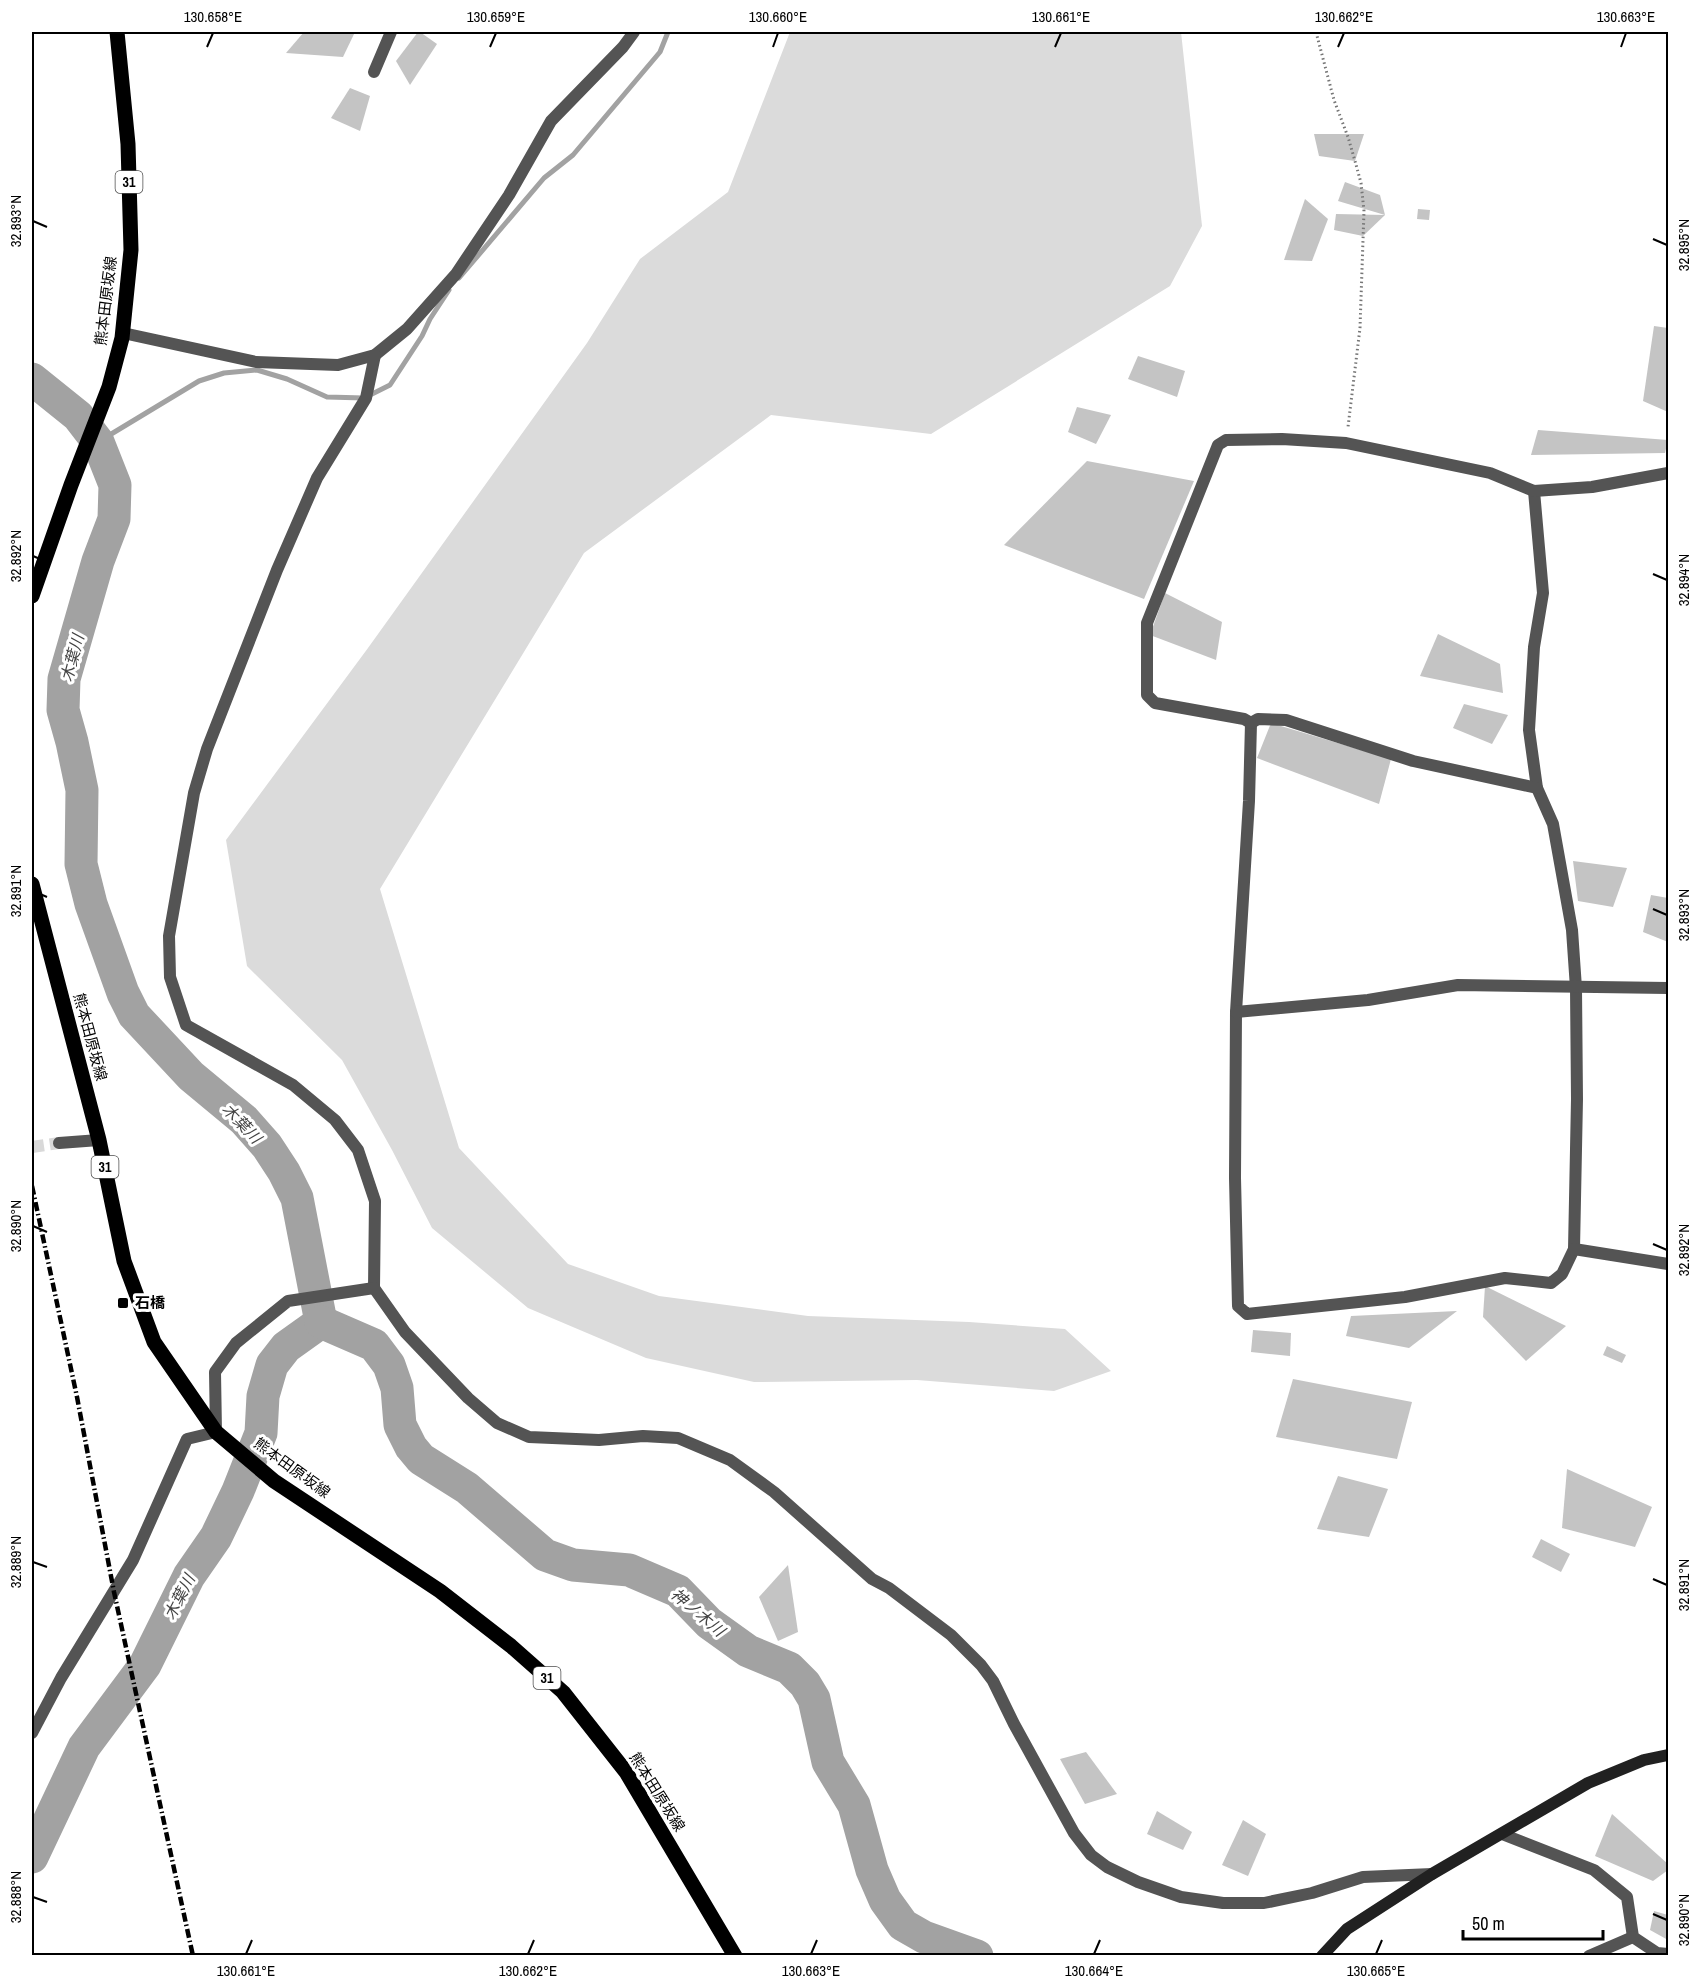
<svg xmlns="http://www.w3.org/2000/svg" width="1700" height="1987" viewBox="0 0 1700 1987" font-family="'Archivo Narrow','Noto Sans JP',sans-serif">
<rect width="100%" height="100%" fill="#fff"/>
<polygon fill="#dbdbdb" points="790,32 1181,32 1202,226 1170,286 931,434 771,415 584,553 380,889 459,1148 568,1264 659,1296 808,1316 969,1322 1065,1329 1111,1371 1054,1391 917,1380 754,1382 646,1358 528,1308 432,1228 392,1150 342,1060 247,966 226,840 368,648 587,343 640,259 728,192"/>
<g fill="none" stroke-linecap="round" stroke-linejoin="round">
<g stroke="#a2a2a2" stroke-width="5">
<polyline points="459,278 544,178 573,155 660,52 668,32"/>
<polyline points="98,442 199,381 224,373 257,370 287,379 327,397 364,398 390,385 422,336 430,319 449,290"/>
</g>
<g stroke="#a2a2a2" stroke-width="33">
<polyline points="32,379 78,416 98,442 115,485 114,519 98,561 64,679 63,710 72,742 82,790 81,864 91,904 123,993 134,1015 191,1076 244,1120 267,1146 284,1172 297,1198 321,1322 286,1347 272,1365 263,1396 261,1433 238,1491 216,1537 189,1576 145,1665 84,1747 32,1857"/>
<polyline points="321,1322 374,1345 389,1365 397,1388 400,1425 411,1447 421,1459 467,1488 545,1555 573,1565 629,1570 678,1591 709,1623 748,1651 789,1668 805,1684 814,1699 828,1762 854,1805 872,1870 885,1900 903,1925 924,1937 977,1956"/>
</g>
</g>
<g fill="#c4c4c4">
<polygon points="304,32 355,32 343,57 286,53"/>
<polygon points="418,32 420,32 437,44 410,85 396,61"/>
<polygon points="350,88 370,96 360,131 331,118"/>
<polygon points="1314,134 1364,134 1355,161 1319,156"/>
<polygon points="1345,182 1380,195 1385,215 1338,201"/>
<polygon points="1305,199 1328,219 1312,261 1284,260"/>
<polygon points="1418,209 1430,210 1429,220 1417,219"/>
<polygon points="1336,214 1385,215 1363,236 1334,230"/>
<polygon points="1654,326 1668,328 1668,412 1643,401"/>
<polygon points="1138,356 1185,371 1177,397 1128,379"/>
<polygon points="1077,407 1111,415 1096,444 1068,432"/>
<polygon points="1538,430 1668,440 1665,453 1531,455"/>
<polygon points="1087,461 1194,481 1144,599 1004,545"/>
<polygon points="1165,593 1222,622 1216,660 1150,635"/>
<polygon points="1438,634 1500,664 1503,693 1420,676"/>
<polygon points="1464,704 1508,715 1492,744 1453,728"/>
<polygon points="1271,723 1391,759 1379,804 1257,758"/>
<polygon points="1573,861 1627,868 1613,907 1578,901"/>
<polygon points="1651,895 1668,898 1668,942 1643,932"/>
<polygon points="1485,1286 1566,1326 1526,1361 1483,1317"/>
<polygon points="1457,1311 1409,1348 1346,1336 1351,1316"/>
<polygon points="1253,1330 1291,1333 1290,1356 1251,1352"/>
<polygon points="1607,1346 1626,1355 1622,1363 1603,1355"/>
<polygon points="1293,1379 1412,1402 1397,1459 1276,1437"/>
<polygon points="1567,1469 1652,1507 1635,1547 1562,1528"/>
<polygon points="1338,1476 1388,1489 1369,1537 1317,1529"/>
<polygon points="1541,1539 1570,1554 1561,1572 1532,1557"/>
<polygon points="788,1565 798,1632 778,1641 759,1597"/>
<polygon points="1086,1752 1117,1794 1085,1804 1060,1759"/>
<polygon points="1157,1811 1192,1832 1183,1850 1147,1834"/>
<polygon points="1612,1814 1668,1864 1668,1870 1653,1881 1595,1856"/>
<polygon points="1243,1820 1266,1834 1248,1876 1222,1865"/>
<polygon points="1654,1911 1668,1915 1668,1940 1650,1930"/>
</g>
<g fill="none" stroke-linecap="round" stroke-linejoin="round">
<polyline stroke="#d9d9d9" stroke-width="12" stroke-dasharray="12 6" stroke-linecap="butt" points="32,1147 59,1143"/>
<polyline stroke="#767676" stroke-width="3" stroke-dasharray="1.5 3" stroke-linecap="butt" points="1316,32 1334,100 1348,137 1355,161 1361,183 1364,211 1360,328 1348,427"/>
<g stroke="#545454" stroke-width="12">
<polyline points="374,72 391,32"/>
<polyline points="123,333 256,362 338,365 375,355 407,329 456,274 509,195 551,121 623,47 634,32"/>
<polyline points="375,355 366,398 317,478 277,570 207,749 194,793 169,936 170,977 186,1025 293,1085 335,1120 358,1150 375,1201 374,1288 405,1332 468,1398 497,1423 529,1437 599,1440 643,1436 678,1438 730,1460 774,1492 872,1579 889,1588 951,1635 981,1665 993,1681 1014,1724 1074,1833 1091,1855 1107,1867 1138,1882 1181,1897 1223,1903 1264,1903 1312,1893 1363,1877 1432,1874"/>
<polyline points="1251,723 1249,801 1236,1012 1235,1178 1238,1306 1247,1314 1405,1297 1505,1278 1551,1283 1562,1274 1574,1249 1577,1099 1576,988 1572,930 1553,824 1537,788 1529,730 1534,647 1543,593 1534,491"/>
<polyline points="1251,723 1244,719 1155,703 1147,695 1147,623 1218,445 1226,440 1282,439 1346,443 1490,473 1534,491 1592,487 1668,473"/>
<polyline points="1251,723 1258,719 1286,720 1413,761 1537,788"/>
<polyline points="1236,1012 1368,1000 1458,985 1668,988"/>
<polyline points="59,1143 99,1140"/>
<polyline points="1574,1249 1668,1264"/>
<polyline points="32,1733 61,1678 133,1560 187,1439 216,1432 215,1372 236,1343 288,1301 374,1288"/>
<polyline points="1502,1834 1594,1870 1627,1897 1633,1937 1657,1953 1668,1954"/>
<polyline points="1589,1956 1633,1937"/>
</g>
<polyline stroke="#212121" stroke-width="12" points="1322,1956 1347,1929 1432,1874 1588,1783 1644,1760 1668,1755"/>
<g stroke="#000" stroke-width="15">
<polyline points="32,596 71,485 109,387 122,338 131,250 128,144 117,32"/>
<polyline points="32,884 99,1140 124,1261 154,1342 216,1432 274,1481 440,1591 511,1646 563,1692 626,1772 735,1956"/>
</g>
<polyline stroke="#000" stroke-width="4.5" stroke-dasharray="9 3 1.5 3" stroke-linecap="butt" points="32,1186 77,1397 114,1592 193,1956"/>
</g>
<path fill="none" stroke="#000" stroke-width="2" d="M207 47 213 33M490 47 496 33M773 47 778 33M1055 47 1061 33M1338 47 1344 33M1621 47 1626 33M33 221 47 227M1653 239 1667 245M33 556 47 562M1653 574 1667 580M33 891 47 897M1653 909 1667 915M33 1226 47 1232M1653 1244 1667 1250M33 1562 47 1567M1653 1579 1667 1585M33 1897 47 1902M1653 1914 1667 1920M246 1954 252 1940M528 1954 534 1940M811 1954 817 1940M1094 1954 1100 1940M1376 1954 1382 1940"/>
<rect fill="#000" stroke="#fff" stroke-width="2" x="117" y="1297" width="12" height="12" rx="3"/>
<g text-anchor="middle" stroke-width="6" stroke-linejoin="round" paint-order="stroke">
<g fill="#fff" stroke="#4c4c4c" stroke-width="1.5">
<rect x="115.5" y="171" width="27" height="22" rx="4.5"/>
<rect x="91.5" y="1156" width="27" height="22" rx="4.5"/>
<rect x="533.5" y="1667" width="27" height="22" rx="4.5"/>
</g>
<g font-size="14" font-weight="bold" fill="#000">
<text x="129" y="187">31</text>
<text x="105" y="1172">31</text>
<text x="547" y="1683">31</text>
</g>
<g font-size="15" fill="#000" stroke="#fff">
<text transform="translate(106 301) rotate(-83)" y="5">熊本田原坂線</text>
<text transform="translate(90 1037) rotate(75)" y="5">熊本田原坂線</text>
<text transform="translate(292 1468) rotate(36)" y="5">熊本田原坂線</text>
<text transform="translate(657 1792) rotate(58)" y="5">熊本田原坂線</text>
</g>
<g font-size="15" font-weight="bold" fill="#000" stroke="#fff" text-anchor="start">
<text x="135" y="1308">石橋</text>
</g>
<g font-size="16" font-style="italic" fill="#434343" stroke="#fff">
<text transform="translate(72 658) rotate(-75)" y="6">木葉川</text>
<text transform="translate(242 1123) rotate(46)" y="6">木葉川</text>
<text transform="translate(179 1597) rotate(-63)" y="6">木葉川</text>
<text transform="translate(698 1612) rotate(40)" y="6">神ノ木川</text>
</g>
</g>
<rect width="1700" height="1987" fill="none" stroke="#ffffff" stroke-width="66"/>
<path d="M1463 1930v9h140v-9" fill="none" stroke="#000000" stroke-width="3"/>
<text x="1472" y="1930" font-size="18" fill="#000000" stroke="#ffffff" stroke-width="4.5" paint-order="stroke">50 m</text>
<rect x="33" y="33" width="1634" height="1921" fill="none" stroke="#000" stroke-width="2"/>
<g font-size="15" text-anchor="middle" fill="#000">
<text x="213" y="22">130.658°E</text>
<text x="496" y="22">130.659°E</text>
<text x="778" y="22">130.660°E</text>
<text x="1061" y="22">130.661°E</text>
<text x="1344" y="22">130.662°E</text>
<text x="1626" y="22">130.663°E</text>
<text transform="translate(16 221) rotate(-90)" y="5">32.893°N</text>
<text transform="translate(1684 245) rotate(-90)" y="5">32.895°N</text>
<text transform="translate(16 556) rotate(-90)" y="5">32.892°N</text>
<text transform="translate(1684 580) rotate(-90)" y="5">32.894°N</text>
<text transform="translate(16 891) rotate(-90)" y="5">32.891°N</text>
<text transform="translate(1684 915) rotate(-90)" y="5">32.893°N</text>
<text transform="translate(16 1226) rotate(-90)" y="5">32.890°N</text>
<text transform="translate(1684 1250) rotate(-90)" y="5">32.892°N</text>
<text transform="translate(16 1562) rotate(-90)" y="5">32.889°N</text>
<text transform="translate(1684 1585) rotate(-90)" y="5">32.891°N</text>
<text transform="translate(16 1897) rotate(-90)" y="5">32.888°N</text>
<text transform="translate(1684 1920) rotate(-90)" y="5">32.890°N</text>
<text x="246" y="1976">130.661°E</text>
<text x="528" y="1976">130.662°E</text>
<text x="811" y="1976">130.663°E</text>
<text x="1094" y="1976">130.664°E</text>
<text x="1376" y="1976">130.665°E</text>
</g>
</svg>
